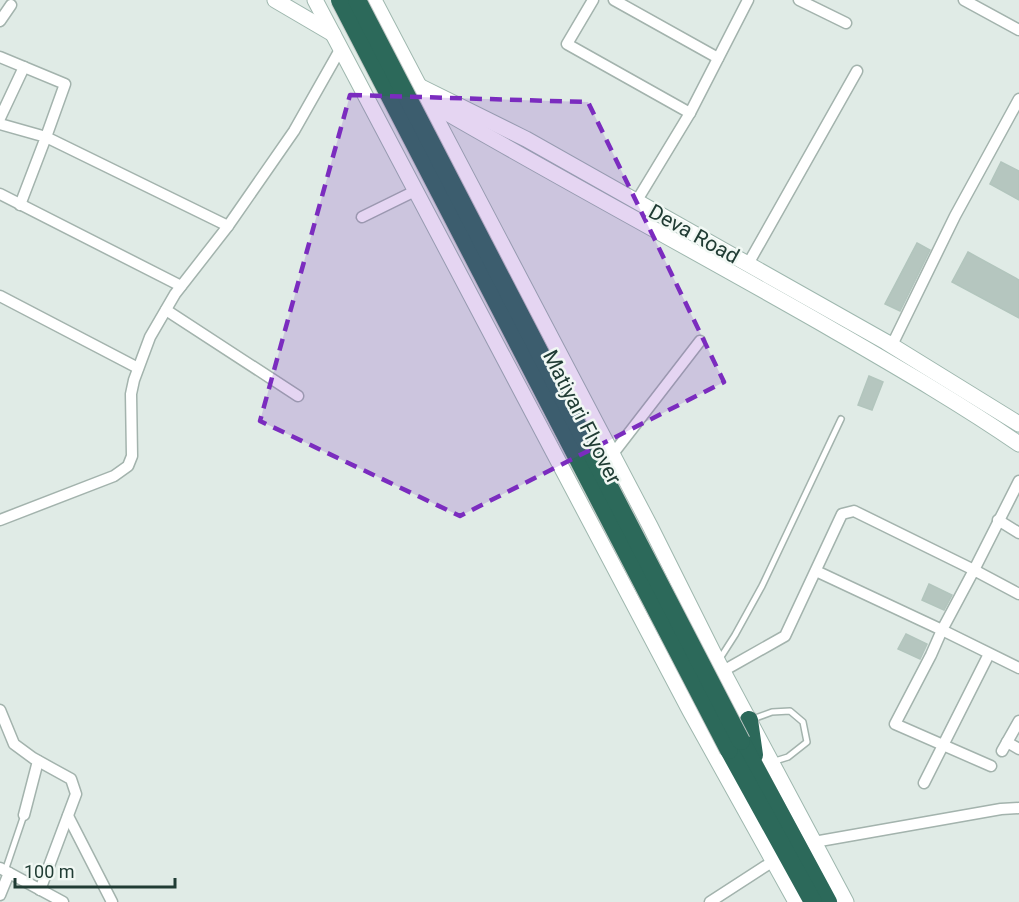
<svg xmlns="http://www.w3.org/2000/svg" width="1019" height="902" viewBox="0 0 1019 902" font-family="Roboto,sans-serif">
<rect width="100%" height="100%" fill="#e0ebe6"/>
<g fill="#b5c6bf" stroke="#b2c5bd" stroke-width="1.5">
<polygon points="1001,162 1019,171 1019,200 990,184"/>
<polygon points="917,243 930,250 900,311 885,304"/>
<polygon points="968,252 1019,280 1019,318 952,282"/>
<polygon points="869,376 883,382 872,410 858,405"/>
<polygon points="929,584 952,595 944,610 922,600"/>
<polygon points="906,634 927,644 920,659 898,649"/>
</g>
<g fill="none" stroke-linecap="round" stroke-linejoin="round">
<g stroke="#a3b3ad" stroke-width="8">
<g id="lane">
<polyline points="719,660 735,635 762,586 841,419"/>
<polyline points="750,720 772,712 790,711 803,722 807,742 788,757 772,762"/>
<polyline points="5,871 24,815"/>
</g>
</g>
<g stroke="#a3b3ad" stroke-width="13">
<g id="street">
<polyline points="593,0 567,44 690,113"/>
<polyline points="614,0 718,58"/>
<polyline points="799,0 846,23"/>
<polyline points="964,0 1019,30"/>
<polyline points="0,21 11,5"/>
<polyline points="0,57 65,84 46,137 228,226"/>
<polyline points="0,118 24,67"/>
<polyline points="0,124 46,137 20,205"/>
<polyline points="0,194 181,286"/>
<polyline points="636,202 690,113 748,0"/>
<polyline points="362,217 415,191"/>
<polyline points="748,264 857,71"/>
<polyline points="0,296 138,368"/>
<polyline points="166,310 298,396"/>
<polyline points="892,345 955,216 1019,99"/>
<polyline points="612,455 700,341"/>
<polyline points="0,520 114,476 128,466 132,456 131,394 134,380 150,337 175,294 228,226 294,131 341,48"/>
<polyline points="998,520 1019,533"/>
<polyline points="816,571 942,630 931,655 895,724 991,766"/>
<polyline points="1019,594 974,570 942,630 1019,668"/>
<polyline points="723,671 785,636 842,514 854,511 974,570 1019,481"/>
<polyline points="0,710 14,744 33,758 71,779 76,794 40,890"/>
<polyline points="1007,742 1019,749"/>
<polyline points="1002,751 1019,721"/>
<polyline points="924,783 989,654"/>
<polyline points="24,815 38,761"/>
<polyline points="68,816 112,902"/>
<polyline points="814,842 1001,809 1019,808"/>
<polyline points="0,868 63,902"/>
<polyline points="0,895 9,873"/>
<polyline points="710,902 778,858"/>
</g>
</g>
<g stroke="#9eb7ae" stroke-width="17">
<g id="secondary">
<polyline points="275,0 333,34"/>
<polyline points="315,0 690,711 796,902"/>
<polyline points="374,0 650,526 718,662 846,902"/>
<polyline points="417,85 526,139 886,342 1019,424"/>
<path d="M426 104 440 109C566 182 695 251 821 323 888 362 955 400 1019 444"/>
</g>
</g>
<g stroke="#c1c8c6" stroke-width="20">
<g id="highway">
<polyline points="749,720 754,755"/>
<polyline points="741,741 828,902"/>
<polyline points="729,750 813,902"/>
</g>
</g>
<use href="#lane" stroke="#fff" stroke-width="5"/>
<use href="#street" stroke="#fff" stroke-width="10"/>
<use href="#secondary" stroke="#fff" stroke-width="15"/>
<use href="#highway" stroke="#2c695a" stroke-width="18"/>
<g stroke="#c1c8c6" stroke-width="20" stroke-linecap="butt">
<g id="highway-bridge">
<polyline points="340,0 729,750"/>
<polyline points="357,0 741,741"/>
</g>
</g>
<use href="#highway-bridge" stroke="#2c695a" stroke-width="18"/>
</g>
<path fill="#7b2cbf" fill-opacity="0.2" stroke="#7b2cbf" stroke-width="4.5" stroke-dasharray="12 8" stroke-linejoin="round" d="M350 95 588 102 724 382 460 516 260 421Z"/>
<g text-anchor="middle" stroke-width="5" stroke-linejoin="round" paint-order="stroke">
<g font-size="21" fill="#203c34" stroke="#f1f8f4">
<text transform="translate(694 234) rotate(29)" y="7">Deva Road</text>
<text transform="translate(582 417) rotate(63)" y="7">Matiyari Flyover</text>
</g>
</g>
<path d="M15 878v9h160v-9" fill="none" stroke="#203c34" stroke-width="3"/>
<text x="24" y="878" font-size="18" fill="#203c34" stroke="#f1f8f4" stroke-width="4.5" paint-order="stroke">100 m</text>
</svg>
